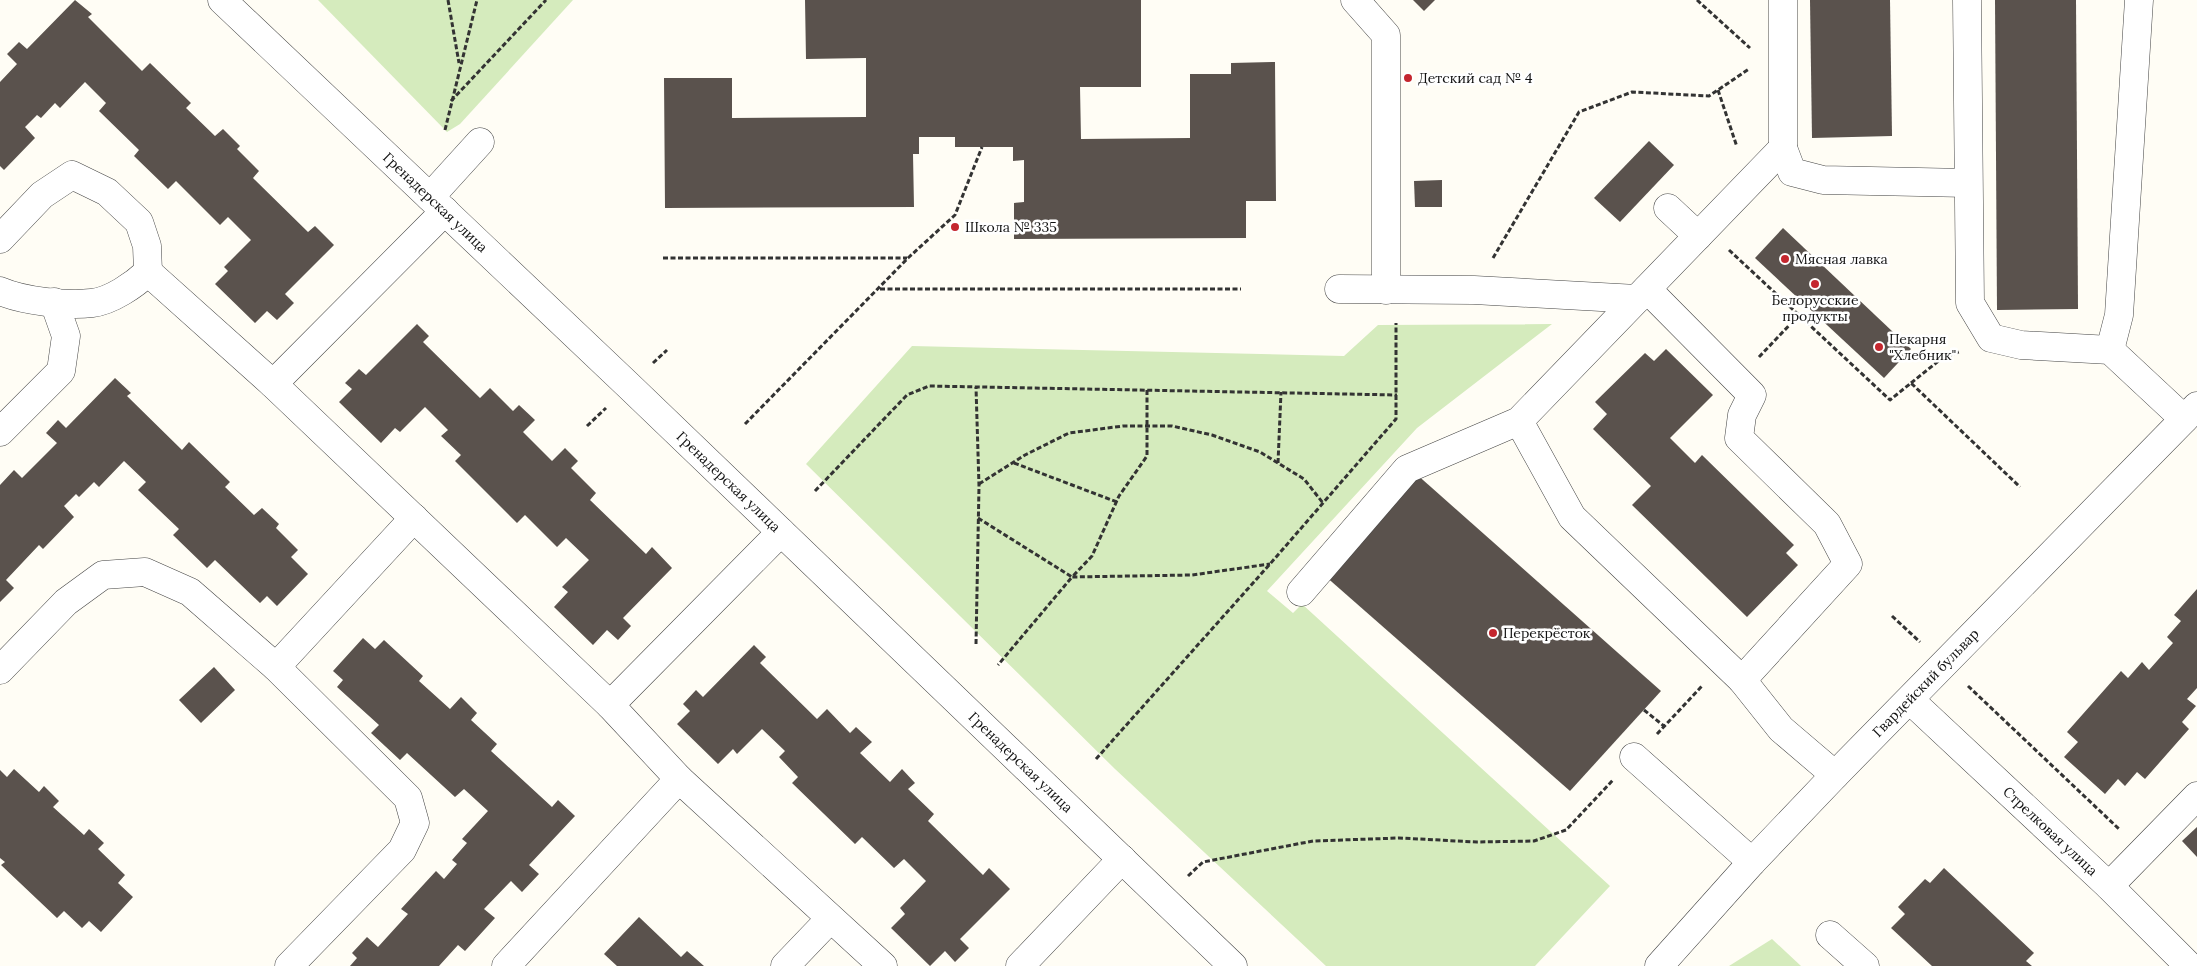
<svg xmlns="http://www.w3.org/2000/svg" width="2197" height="966" viewBox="0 0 2197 966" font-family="Lora,serif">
<rect width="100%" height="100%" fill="#fffdf5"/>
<g fill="#d5ebbd">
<polygon points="318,0 573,0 460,124 447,132"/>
<polygon points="1552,324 1417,428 1267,591 1293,613 1302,604 1610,886 1535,966 1326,966 1115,769 806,464 912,346 1344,356 1378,325"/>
<polygon points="1772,939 1801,966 1729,966"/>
</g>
<g fill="#5a524d">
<polygon points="75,0 92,14 88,17 142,71 150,63 191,103 186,108 215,136 223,129 240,146 237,149 259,171 253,178 308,232 315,226 334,245 285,294 294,303 277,320 267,311 255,323 215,284 228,271 224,267 251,240 228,217 220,225 176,181 168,189 134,156 139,150 99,111 106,103 85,82 60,108 55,103 41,118 37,115 25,127 35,138 4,170 0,166 0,82 17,64 7,54 19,42 27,49"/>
<polygon points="805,0 1141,0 1141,87 1080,87 1081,139 1190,138 1190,74 1231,74 1231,63 1275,62 1276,201 1246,201 1246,238 1014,239 1014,203 1024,202 1024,160 1013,161 1013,147 955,147 955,137 919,137 919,154 913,154 914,207 665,208 664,78 732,78 732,118 866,117 866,58 806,59"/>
<polygon points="1413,0 1435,0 1424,11"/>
<polygon points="1810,0 1890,0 1892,136 1812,138"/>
<polygon points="1995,0 2076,0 2078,309 1997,310"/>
<polygon points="1649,141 1674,165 1620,222 1594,198"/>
<polygon points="1442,180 1442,207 1415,207 1414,181"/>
<polygon points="1783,228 1911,349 1884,378 1755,258"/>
<polygon points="417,324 429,336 423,342 480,398 490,388 513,411 519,405 535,420 523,432 552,461 565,448 578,461 571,468 596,493 590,500 646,554 652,547 672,568 623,618 631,626 618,640 607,630 593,645 554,607 568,592 562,587 589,560 566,538 557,547 525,515 517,523 455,461 461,455 441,436 448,430 425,407 400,432 395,428 381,443 339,402 352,389 345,383 359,369 366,375"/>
<polygon points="1666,349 1713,395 1670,438 1695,463 1702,455 1794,545 1786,553 1798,565 1747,617 1632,505 1651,486 1593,429 1607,414 1595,402 1645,353 1654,361"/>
<polygon points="115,378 131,393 127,396 182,450 189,442 230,482 225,487 254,515 262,508 279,524 276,528 298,550 291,557 308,574 277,606 267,596 260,603 215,560 207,568 173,535 179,529 138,490 146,482 124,461 99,487 94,482 79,497 76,494 64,506 74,517 43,549 39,545 6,580 14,588 0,602 0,485 14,470 22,478 57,443 46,433 58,420 66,428"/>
<polygon points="1414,472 1661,691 1570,791 1324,575"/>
<polygon points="2197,589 2197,688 2187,699 2196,706 2182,722 2189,729 2145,779 2137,772 2125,786 2118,779 2105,794 2064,757 2078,742 2067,732 2121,671 2128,678 2142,662 2149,670 2173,643 2167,637 2181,621 2174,615"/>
<polygon points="363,638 375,649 384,640 423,676 419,681 450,709 461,697 477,713 471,720 497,744 491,751 552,807 558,800 575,816 529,865 539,874 522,892 511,881 484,909 495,918 465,951 458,945 439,966 350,966 357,958 352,953 367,937 378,947 408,914 401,909 436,871 444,879 457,864 452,860 467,843 462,839 488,811 464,789 455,797 407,753 400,760 371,733 379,725 337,687 343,680 333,671"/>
<polygon points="754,645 766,657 760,663 817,719 827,709 850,733 856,727 872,742 860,753 890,782 902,769 915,783 908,789 934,814 928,821 983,875 989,868 1010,889 960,939 969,948 955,962 945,951 930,966 891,928 905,914 900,908 926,881 904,859 894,868 862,837 855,844 792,783 798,777 779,757 785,751 762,729 737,754 733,749 718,764 677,724 690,711 683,704 696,690 703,697"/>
<polygon points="214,667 235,690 201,723 179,700"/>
<polygon points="14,769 39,792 44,786 59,801 53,807 84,835 89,829 104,843 98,849 125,875 118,883 133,897 101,932 89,921 82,928 64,911 57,918 1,865 5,862 0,858 0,770 7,777"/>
<polygon points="2197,827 2197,857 2182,841"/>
<polygon points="1944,868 2034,953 2026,961 2032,966 1932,966 1891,928 1905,914 1898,907 1925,879 1930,883"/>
<polygon points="639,917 681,957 687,951 704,966 617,966 604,954"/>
</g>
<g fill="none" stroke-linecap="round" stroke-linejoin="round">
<g stroke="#444" stroke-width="29">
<g id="minor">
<path id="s1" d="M222 0 629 386 1233 966"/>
<polyline points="1355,0 1386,35 1386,290"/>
<polyline points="1783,0 1783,148 1792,172 1823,180 1967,183"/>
<polyline points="1967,0 1970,303 1991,338 2021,345 2110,350 2184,419"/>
<polyline points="430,197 480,142"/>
<polyline points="1668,208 1698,236"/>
<polyline points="445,211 273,384 610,705"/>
<polyline points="0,239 42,195 72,175 107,192 139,222 147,246 148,272"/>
<polyline points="1339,289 1474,290 1637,299"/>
<polyline points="1647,289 1752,395 1742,415 1739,438 1827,524 1848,564 1742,680"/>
<path d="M0 291C23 301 67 306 92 303 111 301 134 285 148 272L273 384"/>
<polyline points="2110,350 2119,315 2139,0"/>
<polyline points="1519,421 1572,517 1742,680 1781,729 1835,775"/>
<polyline points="0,432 61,371 66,336 54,302"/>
<polyline points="781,532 610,705 679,779 883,966"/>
<polyline points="1301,592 1407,469 1519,421 1783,148"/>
<polyline points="276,667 408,798 415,823 402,850 289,966"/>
<polyline points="0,670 66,602 103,575 145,572 190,592 276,667 414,518"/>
<path id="s2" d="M1910 700 2109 886 2189 966"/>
<polyline points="1634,757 1752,862"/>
<polyline points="2109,886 2197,796"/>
<polyline points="1830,935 1865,966"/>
<polyline points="506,966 679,779"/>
<polyline points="785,966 830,919"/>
<polyline points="1020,966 1122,859"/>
<path id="s3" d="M1659 966 1752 862 1835 775 2197 406"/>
</g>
</g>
<g stroke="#333" stroke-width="3" stroke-dasharray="5 2.5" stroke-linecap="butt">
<polyline points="448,0 459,63"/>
<polyline points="1697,0 1750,48"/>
<polyline points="1718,90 1737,147"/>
<polyline points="451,101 546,0"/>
<polyline points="445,130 477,0"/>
<polyline points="1729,250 1890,400 1911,383 2020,487"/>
<polyline points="663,258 907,258"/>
<polyline points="1493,258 1579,112 1632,92 1709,96 1749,69"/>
<polyline points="880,289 1241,289"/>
<polyline points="1759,357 1799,315"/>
<polyline points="653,363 667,350"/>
<polyline points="1911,383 1941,359 1961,351"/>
<polyline points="1147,390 1147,456 1119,496 1092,556 1072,577 1192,575 1270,564"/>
<polyline points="745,424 908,258 955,215 982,147"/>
<polyline points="587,426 606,408"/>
<polyline points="1014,463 1117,502"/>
<polyline points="1278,463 1281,392"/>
<polyline points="979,484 1025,455 1069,433 1123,426 1172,426 1212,435 1260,452 1304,479 1323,503"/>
<polyline points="815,491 907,395 929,386 1397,395"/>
<polyline points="978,518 1072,577 998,665"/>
<polyline points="1892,616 1920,642"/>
<polyline points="976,644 979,486 976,387"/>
<polyline points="1968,686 2119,829"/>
<polyline points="1644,710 1664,726"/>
<polyline points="1657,734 1702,686"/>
<polyline points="1096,759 1270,564 1396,419 1396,323"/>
<polyline points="1188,876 1203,862 1313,841 1399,838 1477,842 1534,841 1566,830 1613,780"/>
</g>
<use href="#minor" stroke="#fff" stroke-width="28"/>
</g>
<g fill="#c4262e" stroke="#fff" stroke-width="2">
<circle cx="1408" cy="78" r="5"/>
<circle cx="955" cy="227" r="5"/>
<circle cx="1785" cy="259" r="5"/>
<circle cx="1815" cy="284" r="5"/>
<circle cx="1879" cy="347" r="5"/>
<circle cx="1493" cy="633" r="5"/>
</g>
<g text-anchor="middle" stroke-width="5" stroke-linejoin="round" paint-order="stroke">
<g font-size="14" fill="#111" stroke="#fff" text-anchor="start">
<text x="1418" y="83">Детский сад № 4</text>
<text x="965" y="232">Школа № 335</text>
<text x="1795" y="264">Мясная лавка</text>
<text x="1815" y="305" text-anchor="middle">Белорусские<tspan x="1815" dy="16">продукты</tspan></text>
<text x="1889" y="344">Пекарня<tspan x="1889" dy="16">"Хлебник"</tspan></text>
<text x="1503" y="638">Перекрёсток</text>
</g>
<g font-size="14" fill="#111" stroke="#fff">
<text dy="5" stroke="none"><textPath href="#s1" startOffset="294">Гренадерская улица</textPath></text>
<text dy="5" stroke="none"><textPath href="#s1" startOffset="699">Гренадерская улица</textPath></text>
<text dy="5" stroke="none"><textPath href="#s3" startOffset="389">Гвардейский бульвар</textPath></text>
<text dy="5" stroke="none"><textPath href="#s1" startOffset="1104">Гренадерская улица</textPath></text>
<text dy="5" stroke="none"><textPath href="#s2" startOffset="192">Стрелковая улица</textPath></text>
</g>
</g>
</svg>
